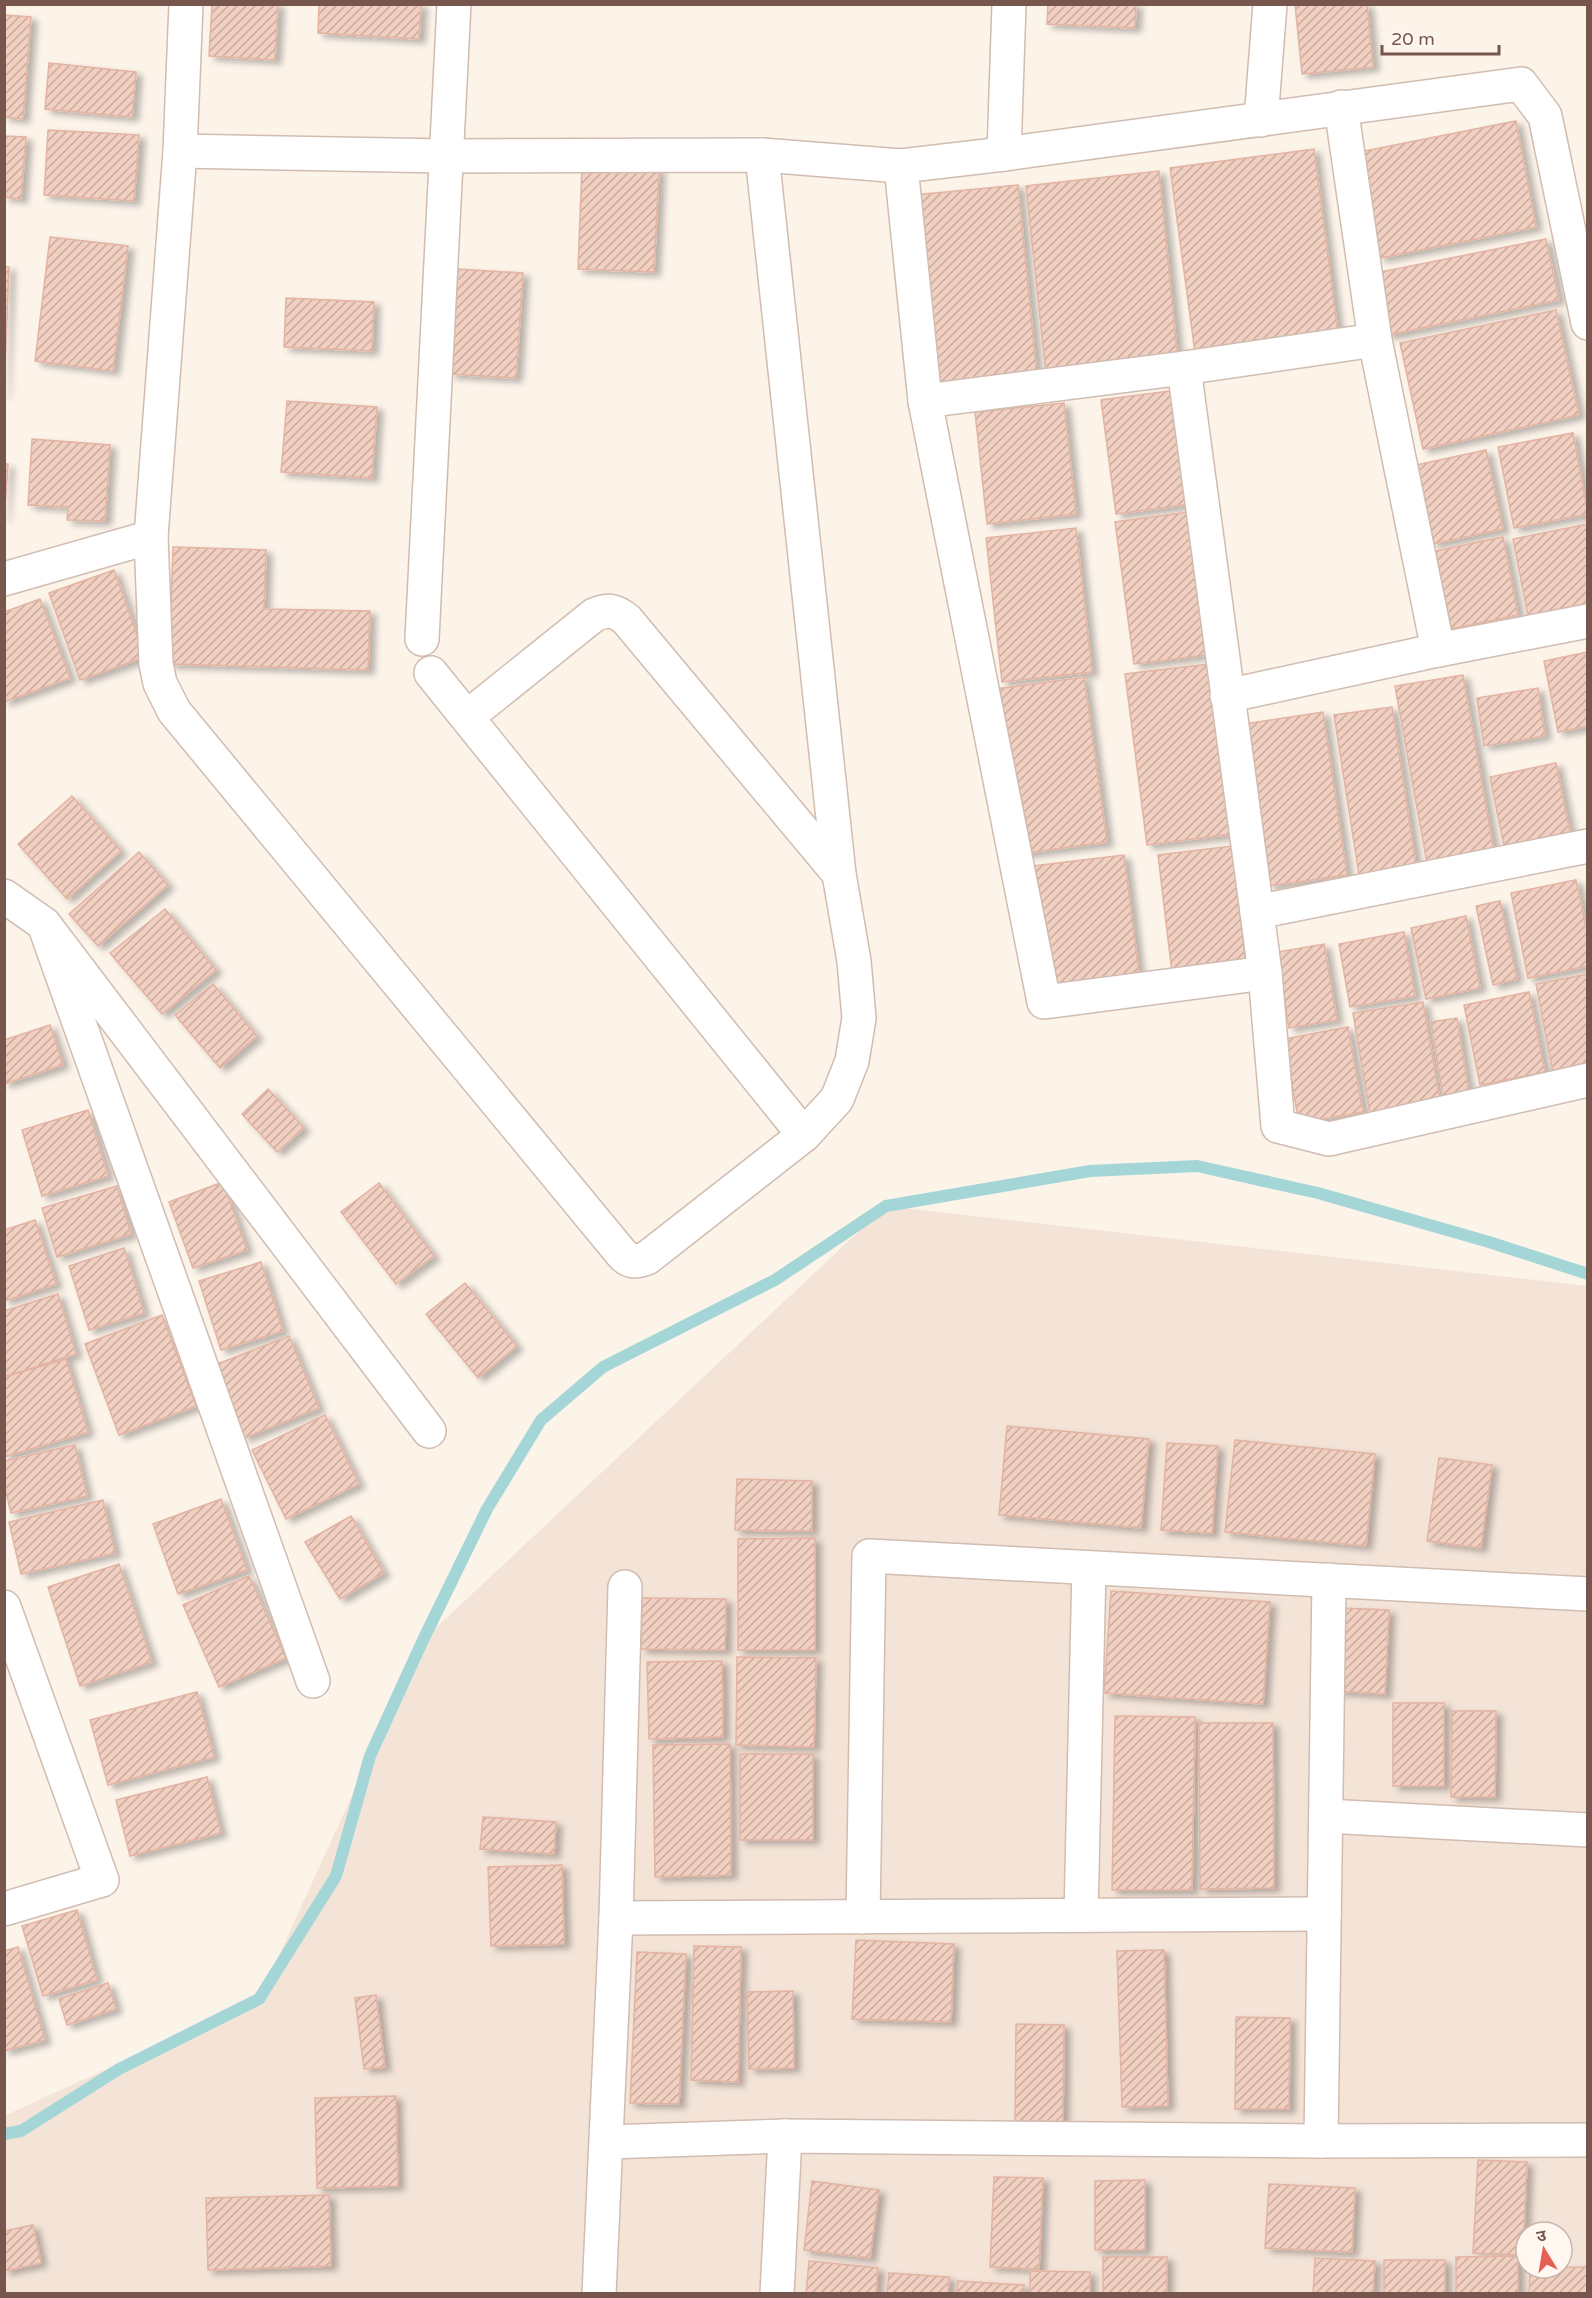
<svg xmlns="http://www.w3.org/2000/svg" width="1592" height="2298" viewBox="0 0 1592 2298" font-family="'Varela Round','Noto Sans Devanagari',sans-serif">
<defs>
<pattern id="building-hatch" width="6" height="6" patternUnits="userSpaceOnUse" patternTransform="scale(1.5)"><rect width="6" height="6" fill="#f1cfc1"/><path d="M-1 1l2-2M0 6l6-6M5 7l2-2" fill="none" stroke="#c8ab9f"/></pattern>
<filter id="shadow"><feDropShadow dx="6" dy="4" stdDeviation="3" flood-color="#0004"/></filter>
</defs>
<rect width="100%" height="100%" fill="#fcf3e9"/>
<path fill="#f4e4d8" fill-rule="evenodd" d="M886 1206 1587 1286V2293H5L4 2116 259 1999 423 1640ZM1526 2232H1562V2268H1526Z"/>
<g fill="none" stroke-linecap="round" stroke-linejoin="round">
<polyline stroke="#a4d6d8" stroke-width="12" points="4,2134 21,2131 119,2069 259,1999 336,1876 370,1756 423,1640 487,1509 541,1420 603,1367 775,1280 886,1206 1090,1171 1197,1166 1318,1193 1489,1242 1588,1274"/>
</g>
<g fill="url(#building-hatch)" stroke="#e4b3a2" stroke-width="1.5" filter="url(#shadow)">
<polygon points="212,4 278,4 275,60 209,56"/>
<polygon points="319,4 421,4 419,39 318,33"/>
<polygon points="1048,4 1136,4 1135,28 1047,24"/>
<polygon points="1295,4 1367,4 1373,67 1302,74"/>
<polygon points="4,15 31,17 23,119 4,117"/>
<polygon points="49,63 136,72 132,117 45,109"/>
<polygon points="1516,121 1536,227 1380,258 1359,152"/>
<polygon points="48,130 139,135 134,201 44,195"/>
<polygon points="4,136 26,137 21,199 4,197"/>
<polygon points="1314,149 1339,341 1196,360 1170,168"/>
<polygon points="582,166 659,169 654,272 578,269"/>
<polygon points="1159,171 1178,361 1046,374 1026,186"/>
<polygon points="1018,185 1037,376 934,386 915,195"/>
<polygon points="50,237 128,246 113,371 35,361"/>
<polygon points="1546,239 1559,300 1387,335 1375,273"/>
<polygon points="4,267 9,267 4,395"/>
<polygon points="457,269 523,273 516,378 450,374"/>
<polygon points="286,298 374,302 372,351 284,347"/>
<polygon points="1556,310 1579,415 1423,449 1400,343"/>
<polygon points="1177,390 1191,504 1116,514 1101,400"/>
<polygon points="287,401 377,407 372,478 281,472"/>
<polygon points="1064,403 1076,514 987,524 975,412"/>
<polygon points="1573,433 1588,514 1514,528 1498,447"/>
<polygon points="32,439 110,445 105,521 67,520 68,507 28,505"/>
<polygon points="1486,450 1503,529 1432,544 1416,465"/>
<polygon points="4,464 8,464 4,520"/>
<polygon points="1195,511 1214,654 1134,664 1115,522"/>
<polygon points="1588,524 1588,609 1529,621 1513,539"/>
<polygon points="1076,528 1092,672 1002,682 986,538"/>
<polygon points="1503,537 1518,615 1451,629 1435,551"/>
<polygon points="173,547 266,550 264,609 370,611 368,670 169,664"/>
<polygon points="114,570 145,657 80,680 49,593"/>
<polygon points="40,599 70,678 4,702 4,612"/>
<polygon points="1588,652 1588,726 1558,732 1544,661"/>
<polygon points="1217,663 1239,833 1147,845 1125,674"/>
<polygon points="1463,675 1494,852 1427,863 1395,686"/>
<polygon points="1084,677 1107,842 1019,854 996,689"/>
<polygon points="1538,688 1545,736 1484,746 1477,698"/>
<polygon points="1392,707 1416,866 1359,875 1334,715"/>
<polygon points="1323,712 1347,875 1269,886 1245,724"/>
<polygon points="1556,763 1570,832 1504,846 1490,777"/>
<polygon points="72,796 121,851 67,899 18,844"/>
<polygon points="1232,846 1247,972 1173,981 1158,855"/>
<polygon points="139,852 168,885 98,946 69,914"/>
<polygon points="1124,855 1139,974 1047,985 1033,866"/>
<polygon points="1576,880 1588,935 1588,966 1528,978 1511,893"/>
<polygon points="1500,901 1517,979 1493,985 1476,906"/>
<polygon points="165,909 216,970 162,1014 110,953"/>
<polygon points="1466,916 1480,988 1426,999 1411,928"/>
<polygon points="1404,932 1415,996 1350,1007 1339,944"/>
<polygon points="1324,944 1337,1020 1289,1028 1277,952"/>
<polygon points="1588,974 1588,1066 1553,1073 1536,984"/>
<polygon points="213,984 257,1036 220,1068 175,1015"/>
<polygon points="1529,992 1545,1072 1480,1085 1464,1005"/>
<polygon points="1423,1002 1440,1101 1370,1114 1353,1013"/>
<polygon points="1457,1018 1470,1099 1444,1103 1431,1022"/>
<polygon points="50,1025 63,1065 4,1084 4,1040"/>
<polygon points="1348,1027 1363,1112 1299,1123 1284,1039"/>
<polygon points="268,1089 304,1128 277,1152 242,1114"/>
<polygon points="88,1110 108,1176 42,1196 22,1130"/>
<polygon points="223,1182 247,1250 193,1268 169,1202"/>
<polygon points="379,1183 434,1256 396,1284 341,1212"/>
<polygon points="117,1186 131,1234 57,1257 42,1208"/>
<polygon points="35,1220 56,1284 4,1301 4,1230"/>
<polygon points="124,1248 144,1313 89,1330 69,1266"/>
<polygon points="261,1262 283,1331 221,1350 199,1281"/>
<polygon points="465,1283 517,1346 478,1378 426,1314"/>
<polygon points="58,1294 76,1354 4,1377 4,1311"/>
<polygon points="162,1315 196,1406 119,1435 85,1344"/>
<polygon points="289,1336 319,1408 244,1438 215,1365"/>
<polygon points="66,1359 88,1432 4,1457 4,1377"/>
<polygon points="325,1415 359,1484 286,1519 252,1450"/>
<polygon points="1007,1426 1149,1439 1141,1528 999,1515"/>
<polygon points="1235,1440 1375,1454 1366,1546 1225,1532"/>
<polygon points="1167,1443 1218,1446 1212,1533 1161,1530"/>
<polygon points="75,1445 87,1496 11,1513 4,1484 4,1461"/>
<polygon points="1439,1458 1492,1465 1481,1548 1427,1541"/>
<polygon points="737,1479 812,1481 812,1531 735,1530"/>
<polygon points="221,1499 247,1570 178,1594 153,1524"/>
<polygon points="103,1500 115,1553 21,1574 9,1522"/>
<polygon points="351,1516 384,1573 340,1599 305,1542"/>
<polygon points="815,1538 815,1650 738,1650 738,1539"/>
<polygon points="119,1564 152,1662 80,1686 48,1587"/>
<polygon points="249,1576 286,1658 219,1687 183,1605"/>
<polygon points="1111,1591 1270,1602 1263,1704 1104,1693"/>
<polygon points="642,1598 726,1599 725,1650 641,1649"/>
<polygon points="1341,1608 1389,1610 1385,1694 1337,1691"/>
<polygon points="737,1657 816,1658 814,1747 736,1745"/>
<polygon points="722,1661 723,1737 649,1739 647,1662"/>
<polygon points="197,1692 214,1757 108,1785 90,1720"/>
<rect x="1393" y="1703" width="51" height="83"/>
<polygon points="1452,1711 1496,1711 1495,1797 1451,1797"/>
<polygon points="1115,1716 1195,1717 1192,1890 1112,1890"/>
<polygon points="1199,1723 1273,1723 1274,1888 1200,1889"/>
<polygon points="730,1744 731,1875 655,1877 653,1745"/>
<rect x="740" y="1754" width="73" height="86"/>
<polygon points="207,1777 221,1833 130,1856 116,1800"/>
<polygon points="483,1817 556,1822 554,1854 480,1849"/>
<polygon points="562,1865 564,1944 491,1946 488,1867"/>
<polygon points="77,1910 97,1980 43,1996 22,1926"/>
<polygon points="856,1940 954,1944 951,2022 852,2019"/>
<polygon points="694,1946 741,1947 738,2082 691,2080"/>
<polygon points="18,1947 45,2040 4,2051 4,1951"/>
<polygon points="1164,1950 1168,2106 1122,2107 1117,1951"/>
<polygon points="637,1952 686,1954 679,2104 630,2103"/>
<polygon points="108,1983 116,2009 67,2025 59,1999"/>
<polygon points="793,1991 794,2068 749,2069 747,1992"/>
<polygon points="376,1995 385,2067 364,2069 355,1998"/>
<polygon points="1236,2017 1290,2018 1289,2109 1235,2109"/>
<polygon points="1016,2024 1064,2025 1063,2122 1015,2121"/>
<polygon points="396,2096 398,2186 317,2188 315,2098"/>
<polygon points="1478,2160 1527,2162 1523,2255 1473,2253"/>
<polygon points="994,2177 1043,2178 1039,2269 990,2267"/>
<polygon points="1145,2180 1145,2250 1095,2250 1095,2181"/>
<polygon points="812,2181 879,2190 870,2258 804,2250"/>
<polygon points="1269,2184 1355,2188 1352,2252 1265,2248"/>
<polygon points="329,2195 331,2266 208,2270 206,2198"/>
<polygon points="33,2225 41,2263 4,2271 4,2231"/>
<polygon points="1518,2256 1518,2294 1456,2294 1456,2257"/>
<rect x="1103" y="2257" width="64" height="37"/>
<polygon points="1315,2258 1375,2261 1373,2294 1313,2294"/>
<rect x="1384" y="2260" width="61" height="34"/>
<polygon points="809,2261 878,2268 876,2294 806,2294"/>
<polygon points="1588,2267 1588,2294 1529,2294 1530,2268"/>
<polygon points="1030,2271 1090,2272 1090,2294 1030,2294"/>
<polygon points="889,2273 949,2277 948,2294 887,2294"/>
<polygon points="958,2281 1024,2285 1023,2294 957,2294"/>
</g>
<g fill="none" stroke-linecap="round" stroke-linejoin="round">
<g stroke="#d1bcb1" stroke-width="36">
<g id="street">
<path d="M186 4 180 151 151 537 156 664 160 683 174 711 622 1254C630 1263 636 1262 647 1258L804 1135 837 1099 852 1061 859 1018 854 961 839 874 762 155"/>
<polyline points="1341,107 1375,340 1438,650"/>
<polyline points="1261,120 1270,4"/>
<polyline points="180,151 446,156 762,155 901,166 1004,154 1521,84 1545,116 1588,323"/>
<polyline points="1004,154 1009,4"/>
<polyline points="901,166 925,401 1044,1002 1265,973"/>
<polyline points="1184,368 1257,912 1265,973 1278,1126 1329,1139 1588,1080"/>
<polyline points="925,401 1184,368 1375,340"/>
<polyline points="4,579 151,537"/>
<polyline points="422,639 454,4"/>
<polyline points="431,673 804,1135"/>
<polyline points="1227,696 1438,650 1588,621"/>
<path d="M467 717 594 615C609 609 615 610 627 620L839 874"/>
<polyline points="4,896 44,924 429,1431"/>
<polyline points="1257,912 1588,846"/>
<polyline points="44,924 313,1681"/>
<polyline points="4,1607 102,1880 4,1909"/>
<polyline points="1326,1816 1588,1830"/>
<polyline points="1081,1915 1089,1568"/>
<polyline points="863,1917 869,1556 1588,1594"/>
<polyline points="616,1918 1324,1914"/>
<polyline points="1321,2141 1329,1580"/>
<polyline points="607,2142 785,2136 1321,2141 1588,2140"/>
<polyline points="599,2294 616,1918 625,1587"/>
<polyline points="777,2294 785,2136"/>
</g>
</g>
<use href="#street" stroke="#fff" stroke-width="33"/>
</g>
<rect width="1592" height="2298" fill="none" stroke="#77574d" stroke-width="12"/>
<g transform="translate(1544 2250) rotate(349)"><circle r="28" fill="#fff7f0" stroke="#c9b7af" stroke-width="1.5"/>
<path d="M0-4.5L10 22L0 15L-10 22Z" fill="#e36052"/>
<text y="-9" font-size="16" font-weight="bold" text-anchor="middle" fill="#77574d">उ</text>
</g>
<path d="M1382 45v9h117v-9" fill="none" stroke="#77574d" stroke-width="3"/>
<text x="1391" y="45" font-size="18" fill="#77574d" stroke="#fff7f0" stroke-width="4.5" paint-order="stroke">20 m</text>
</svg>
